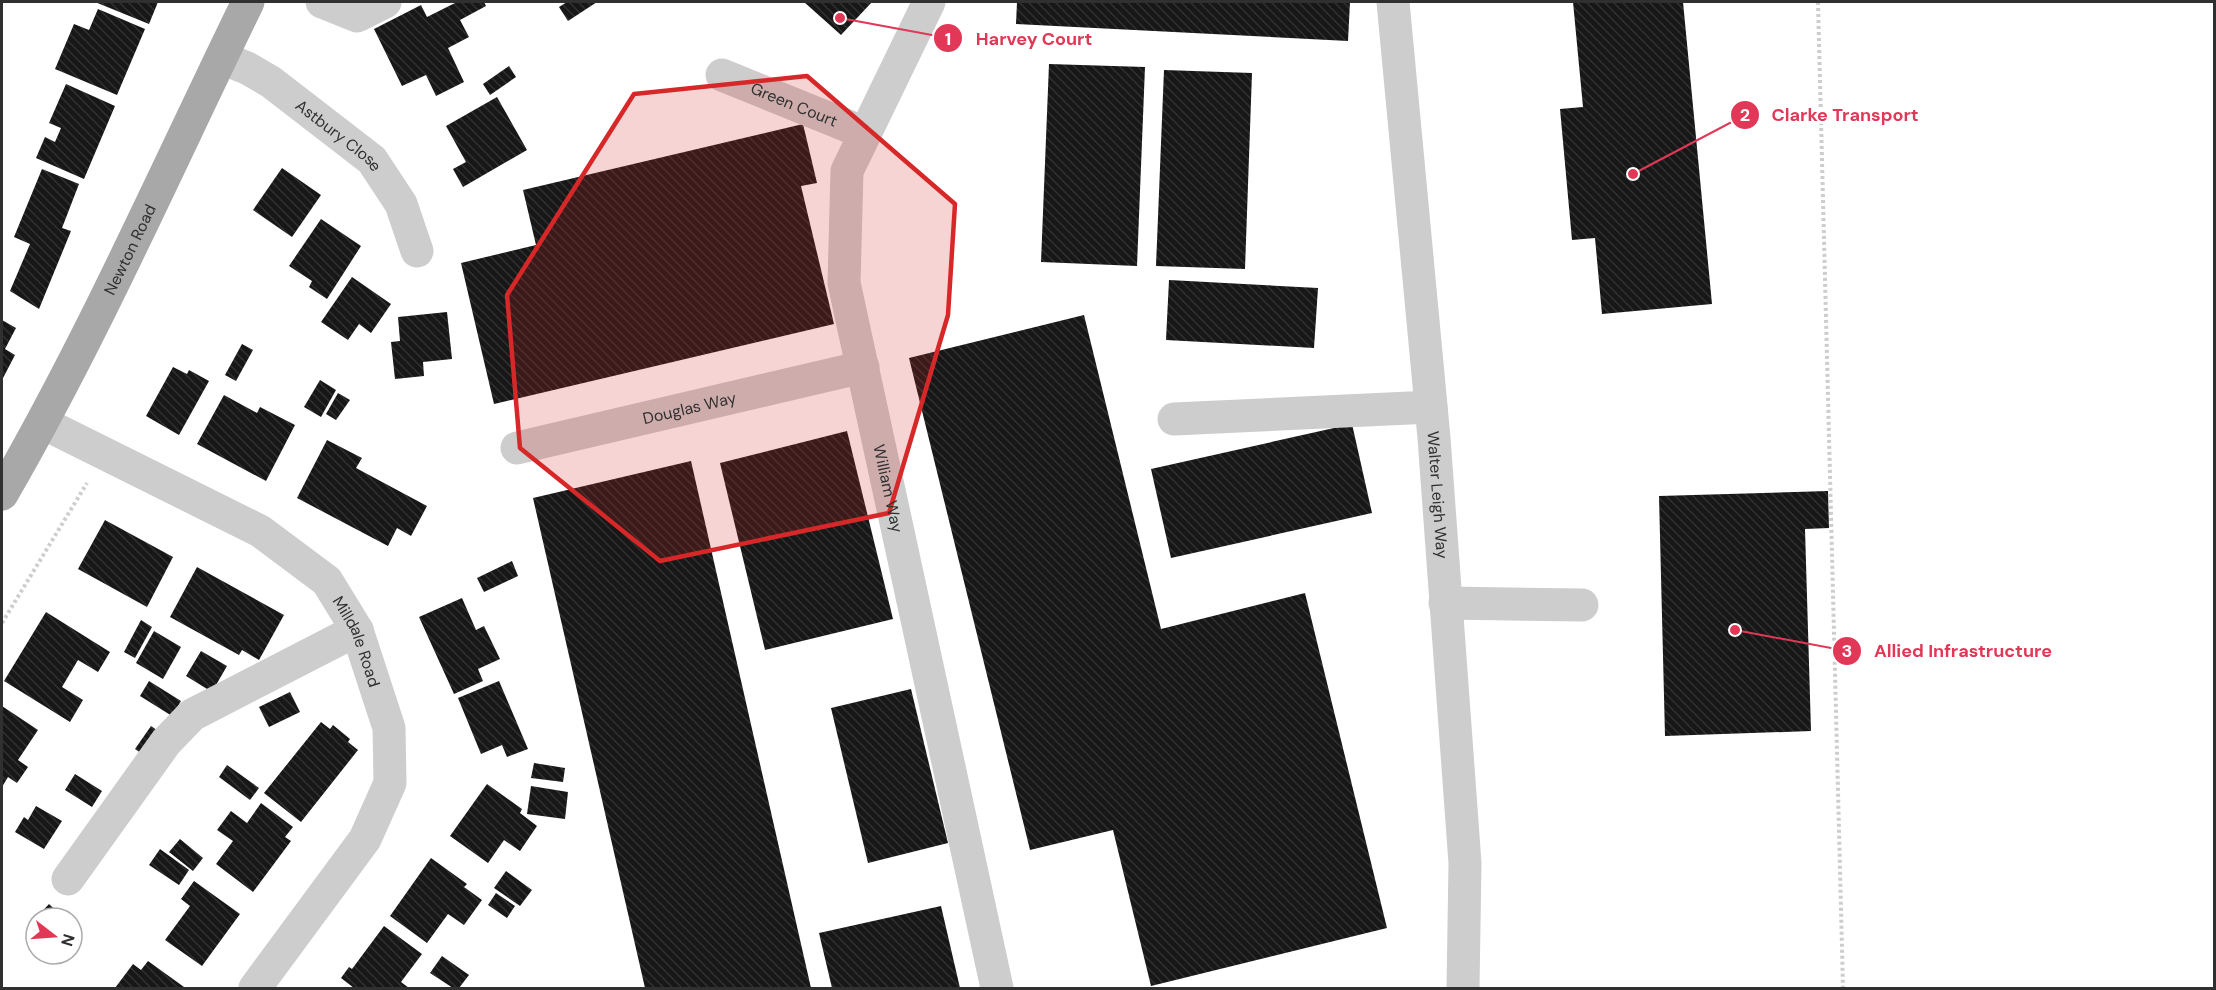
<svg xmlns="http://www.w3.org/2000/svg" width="2216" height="990" viewBox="0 0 2216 990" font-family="'DM Sans',sans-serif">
<defs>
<pattern id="building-back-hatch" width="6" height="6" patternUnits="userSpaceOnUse" patternTransform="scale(1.5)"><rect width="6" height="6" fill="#171717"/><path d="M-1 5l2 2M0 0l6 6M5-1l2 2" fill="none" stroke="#303030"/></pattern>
</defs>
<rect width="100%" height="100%" fill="#fff"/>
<g fill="url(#building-back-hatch)">
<polygon points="95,2 158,2 149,24"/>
<polygon points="457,2 484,2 486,6 460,20 469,37 448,48 464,82 436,96 426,75 402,86 374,29 421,5 427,17"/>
<polygon points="567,2 597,2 568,21 559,7"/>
<polygon points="804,2 872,2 841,35"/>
<polygon points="1017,2 1350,2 1348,41 1016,24"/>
<polygon points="1573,2 1683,2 1712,304 1602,314 1595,238 1572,240 1560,109 1583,107"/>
<polygon points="98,9 145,29 117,95 55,69 74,24 89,30"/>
<polygon points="1049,64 1145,67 1137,266 1041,262"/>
<polygon points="509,66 516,77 490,95 483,84"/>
<polygon points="1164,70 1252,73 1245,269 1156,266"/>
<polygon points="66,84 115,106 84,179 36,158 45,137 55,142 61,128 49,123"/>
<polygon points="497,97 527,150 463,187 453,169 466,162 446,126"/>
<polygon points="803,124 817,183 801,186 834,324 494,404 461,263 536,245 523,190"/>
<polygon points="282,168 321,195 292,237 253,210"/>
<polygon points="42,169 79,184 62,228 71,231 39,309 10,291 30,244 14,237"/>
<polygon points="321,219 361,246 327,299 309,287 312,281 289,266"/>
<polygon points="352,277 391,304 371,333 359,324 348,340 321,322"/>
<polygon points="1169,280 1318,288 1314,348 1166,340"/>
<polygon points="447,312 452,359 423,362 424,376 395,379 391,342 400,341 398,317"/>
<polygon points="1084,315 1161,629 1305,593 1387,928 1151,986 1113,830 1030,850 909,358"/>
<polygon points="2,320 16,328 5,349 15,355 2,380"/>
<polygon points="242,344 253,350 236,381 225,375"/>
<polygon points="173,367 187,374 189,370 209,381 179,435 146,416"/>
<polygon points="320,380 336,390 321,417 304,407"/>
<polygon points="338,393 350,400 336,420 326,414"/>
<polygon points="224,395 257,413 260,407 295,425 266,481 197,444"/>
<polygon points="1352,424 1372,513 1171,558 1151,469"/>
<polygon points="847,431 893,619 765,650 720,463"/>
<polygon points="327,440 362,458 356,468 427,506 411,536 397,528 388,546 297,498"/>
<polygon points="691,461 811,988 645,988 533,498"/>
<polygon points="1828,491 1829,528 1805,529 1811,731 1665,736 1659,496"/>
<polygon points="105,520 173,557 147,607 78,569"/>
<polygon points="512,561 518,576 484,592 477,578"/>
<polygon points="197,567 284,615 259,660 242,650 239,655 170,617"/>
<polygon points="462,598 476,630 484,626 500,659 478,669 483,681 454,694 419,617"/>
<polygon points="46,612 110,652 98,672 78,660 62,687 83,700 70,722 4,681"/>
<polygon points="141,620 152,627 135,658 124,652"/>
<polygon points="154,631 181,647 163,679 136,663"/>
<polygon points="201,651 227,666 212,692 186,676"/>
<polygon points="149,681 181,701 172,716 140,696"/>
<polygon points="499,681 528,749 507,757 502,745 481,754 458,698"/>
<polygon points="911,689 948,843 868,863 831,708"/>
<polygon points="290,692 300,712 269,727 259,707"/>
<polygon points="2,706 38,730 18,760 28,767 17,783 8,777 2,787"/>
<polygon points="321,722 330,729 333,725 350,739 348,742 358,750 301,822 264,793"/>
<polygon points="151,726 164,735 148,758 135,749"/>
<polygon points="534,763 565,768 563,782 531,778"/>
<polygon points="227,765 259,788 250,800 219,777"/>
<polygon points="75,774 102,791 92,807 65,790"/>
<polygon points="487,784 522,809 520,813 537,826 520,851 504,840 488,863 450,836"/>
<polygon points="531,786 568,792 565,819 527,814"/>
<polygon points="261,803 293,827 285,837 291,841 253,892 216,864 233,841 217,830 231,811 247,823"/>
<polygon points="36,806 62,821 44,849 15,832 24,817 28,820"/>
<polygon points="180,839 203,858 193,871 169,852"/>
<polygon points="160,849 189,870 179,885 149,865"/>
<polygon points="431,858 467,884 464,887 482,900 464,925 448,914 427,943 390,916"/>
<polygon points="506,871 532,890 520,906 494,888"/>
<polygon points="194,881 240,914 202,966 165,940 190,906 181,899"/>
<polygon points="496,893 515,906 507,918 488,905"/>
<polygon points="49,904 60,914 57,918 36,918"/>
<polygon points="941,906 960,988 832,988 819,933"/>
<polygon points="36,918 36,933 29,927"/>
<polygon points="384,926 422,954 401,982 409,988 354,988 341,978 349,967 352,969"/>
<polygon points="442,956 469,975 459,988 453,988 430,973"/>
<polygon points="148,961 184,987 183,988 115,988 133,964 141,970"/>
</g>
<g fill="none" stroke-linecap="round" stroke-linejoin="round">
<g stroke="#cdcdcd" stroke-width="4" stroke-dasharray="3 3" stroke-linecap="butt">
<polyline points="1818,2 1843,988"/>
<polyline points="2,623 87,483"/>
</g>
<g stroke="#cdcdcd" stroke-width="33">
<polyline points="322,2 357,16 385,2"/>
<path id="s1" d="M929 2 847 171 844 283 997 988"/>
<path id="s2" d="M1393 2 1434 438 1465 863 1463 988"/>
<path id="s3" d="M221 58 247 68 271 82 372 160 401 204 417 251"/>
<path id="s4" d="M722 75 865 133"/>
<polyline points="1174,419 1431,407"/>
<path id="s5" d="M43 423 260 531 327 581 357 630 389 728 390 783 365 839 255 988"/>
<path id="s6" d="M517 448 863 367"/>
<polyline points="1445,603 1582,605"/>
<polyline points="68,879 166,742 192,715 357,630"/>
</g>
<path stroke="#a8a8a8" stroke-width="33" id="s7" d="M2 494C94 335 168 166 248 2"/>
</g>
<path fill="#d62828" fill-opacity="0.2" stroke="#d62828" stroke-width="4.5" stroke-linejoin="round" d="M807 76 955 204 948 315 889 513 660 561 520 448 507 295 634 94Z"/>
<g text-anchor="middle" stroke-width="6" stroke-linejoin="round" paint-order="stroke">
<g font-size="16" fill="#303030" stroke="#fff">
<text dy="6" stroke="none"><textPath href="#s4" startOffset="78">Green Court</textPath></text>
<text dy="6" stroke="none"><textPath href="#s3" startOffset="142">Astbury Close</textPath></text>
<text dy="6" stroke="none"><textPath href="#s7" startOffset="276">Newton Road</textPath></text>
<text dy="6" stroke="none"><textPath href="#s6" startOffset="177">Douglas Way</textPath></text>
<text dy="6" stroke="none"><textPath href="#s1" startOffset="510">William Way</textPath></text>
<text dy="6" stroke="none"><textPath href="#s2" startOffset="495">Walter Leigh Way</textPath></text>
<text dy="6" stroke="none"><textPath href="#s5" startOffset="394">Milldale Road</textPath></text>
</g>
</g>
<path fill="none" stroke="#e13858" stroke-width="2" d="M840 18L948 38M1633 174L1745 115M1735 630L1847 651"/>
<g fill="#e13858" stroke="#fff" stroke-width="2">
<circle cx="840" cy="18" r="6"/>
<circle cx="1633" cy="174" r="6"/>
<circle cx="1735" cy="630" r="6"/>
<circle cx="948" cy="38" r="15"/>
<circle cx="1745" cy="115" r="15"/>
<circle cx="1847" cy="651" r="15"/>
</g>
<g font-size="18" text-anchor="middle" font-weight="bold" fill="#fff">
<text x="948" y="45">1</text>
<text x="1745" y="121">2</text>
<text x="1847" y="657">3</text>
</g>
<g font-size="18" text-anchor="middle" font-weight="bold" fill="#e13858" stroke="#fff" stroke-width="6" stroke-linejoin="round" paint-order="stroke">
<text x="1034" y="45">Harvey Court</text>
<text x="1845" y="121">Clarke Transport</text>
<text x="1963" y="657">Allied Infrastructure</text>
</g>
<rect width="2216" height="990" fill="none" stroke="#303030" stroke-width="6"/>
<g transform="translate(54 936) rotate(107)"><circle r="28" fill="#ffffff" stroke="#acacac" stroke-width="1.5"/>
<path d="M0-4.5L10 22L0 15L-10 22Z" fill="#e13858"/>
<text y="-9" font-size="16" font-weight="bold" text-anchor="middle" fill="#303030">N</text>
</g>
</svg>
